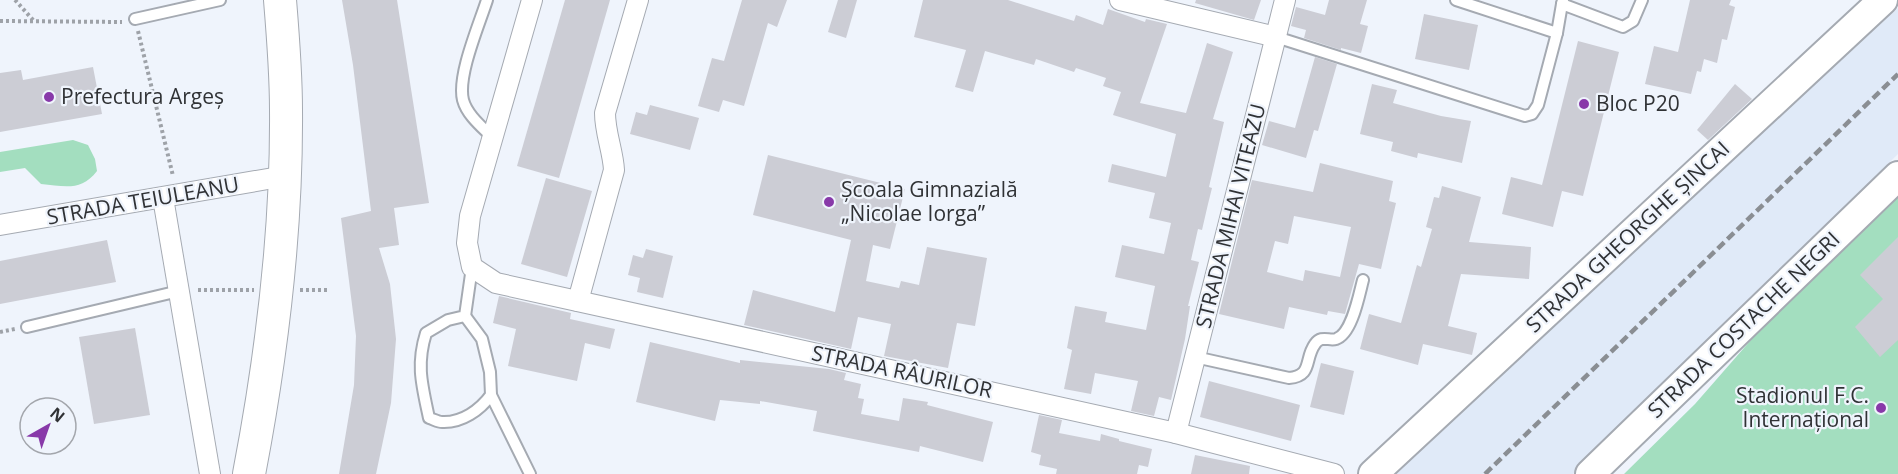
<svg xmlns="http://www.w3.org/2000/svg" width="1898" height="474" viewBox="0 0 1898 474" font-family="'Open Sans',sans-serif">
<rect width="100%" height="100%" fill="#eff4fc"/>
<polygon fill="#e0eaf8" points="1898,8 1898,154 1573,474 1395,474 1690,196"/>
<g fill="#a3debf">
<path d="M73 140 88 145 95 159 97 171C81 192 64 186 41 184L25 168 0 172V152Z"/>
<polygon points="1898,193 1898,474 1624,474 1695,404 1778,309"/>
</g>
<g fill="#cccdd5" fill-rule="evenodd">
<polygon points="342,0 397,0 429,203 394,208 399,245 379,248 390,284 396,339 391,403 376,474 339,474 354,385 356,336 341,218 371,211 353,65"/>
<polygon points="565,0 610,0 559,178 517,166"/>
<polygon points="742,0 787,0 777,27 768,23 744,106 723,100 719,112 698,106 712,58 724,61"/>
<polygon points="838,0 857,0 846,38 828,32"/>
<polygon points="923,0 1008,0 1074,21 1076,15 1103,25 1108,9 1145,22 1146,19 1167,24 1140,103 1186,113 1207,43 1233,52 1213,119 1224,122 1209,187 1212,188 1208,204 1202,230 1198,229 1191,260 1199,262 1188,306 1190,306 1185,339 1171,400 1159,397 1154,416 1131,411 1138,381 1095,373 1091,394 1064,389 1072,350 1067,348 1075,306 1107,312 1105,322 1146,330 1155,286 1115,277 1122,245 1164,254 1171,223 1149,218 1155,193 1108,182 1112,164 1166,177 1176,134 1113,115 1121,92 1103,86 1106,78 1076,68 1074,72 1036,59 1034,65 985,51 973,92 955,87 966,50 914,37"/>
<polygon points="1196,0 1261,0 1254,20 1195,3"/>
<polygon points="1329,0 1367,0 1360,24 1368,26 1361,53 1341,48 1341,50 1304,38 1306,30 1291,26 1296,7 1325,15"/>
<polygon points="1690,0 1731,0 1729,5 1735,7 1727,40 1722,39 1717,63 1704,59 1701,72 1697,71 1691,94 1645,84 1654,46 1678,52"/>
<polygon points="1424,14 1478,25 1469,70 1415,59"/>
<polygon points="1578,41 1619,52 1583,196 1562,191 1553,227 1502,214 1511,177 1542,185"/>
<polygon points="1315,57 1337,64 1318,131 1314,130 1306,158 1262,145 1269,121 1295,128"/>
<polygon points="93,67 102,114 0,132 0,73 21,70 23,80"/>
<polygon points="1372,84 1397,90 1393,103 1441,116 1471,121 1462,163 1418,153 1417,158 1391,151 1393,142 1360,134"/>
<polygon points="1735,84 1752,99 1708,140 1697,130"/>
<polygon points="650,105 699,118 690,150 630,134 636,112 647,115"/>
<polygon points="768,155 905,189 890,249 873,245 866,281 899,288 901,281 919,285 927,247 987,258 975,326 957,323 948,368 884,356 891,324 858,317 851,349 744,325 753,290 835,312 851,240 753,215"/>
<path d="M1320 163 1393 181 1389 201 1396 203 1381 269 1359 264 1345 314 1328 311 1327 315 1289 307 1284 329 1219 314 1252 180 1313 192ZM1294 216 1351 227 1340 277 1305 270 1303 281 1267 272 1275 241 1288 244Z"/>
<polygon points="546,178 592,191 567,277 521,264"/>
<polygon points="1442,186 1481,197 1469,242 1531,247 1529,279 1461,274 1448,326 1477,333 1472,355 1423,344 1418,365 1360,349 1369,314 1401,323 1417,265 1421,267 1432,229 1426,227 1434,197 1439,198"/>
<polygon points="1898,237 1898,340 1880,357 1855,327 1883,299 1860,275"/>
<polygon points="107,240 116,282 0,304 0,261"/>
<polygon points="646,249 673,256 663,298 637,292 640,278 628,275 633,255 643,258"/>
<polygon points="499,296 571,313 570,319 615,329 610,349 585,343 577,381 508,366 516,329 493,323"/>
<polygon points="135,328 150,415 94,424 79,337"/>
<polygon points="650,342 740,363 740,360 829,369 846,373 844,380 861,384 858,398 864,399 861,414 899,421 903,398 928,402 927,405 993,422 983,462 920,446 919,452 813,431 817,411 760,401 760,404 720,400 715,421 636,402"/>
<polygon points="1321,363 1354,371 1344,415 1310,407"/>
<polygon points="1209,381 1300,405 1291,441 1200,417"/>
<polygon points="1039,415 1062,420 1059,433 1100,441 1101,434 1119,439 1119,441 1152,449 1148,467 1139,465 1137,474 1056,474 1057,469 1039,465 1041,455 1031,452"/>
<polygon points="1195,455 1250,466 1249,474 1191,474"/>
</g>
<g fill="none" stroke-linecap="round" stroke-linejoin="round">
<g stroke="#a5aab2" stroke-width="14">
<g id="service">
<path d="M487 0C479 25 457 76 463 100 467 115 482 127 492 137"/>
<polyline points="1456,0 1557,33"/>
<polyline points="1563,0 1562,4 1623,27 1633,21 1642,0"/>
<polyline points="135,19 220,0"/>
<polyline points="1276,37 1525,116 1532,114 1538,105 1557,33 1562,4"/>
<path d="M472 267 465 316 448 320 426 333C416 365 422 385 429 418 433 419 438 422 442 422 462 423 480 410 491 395"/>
<polyline points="465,316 482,339 490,372 491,395 530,474"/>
<polyline points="27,327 179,291"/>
<path d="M1195 357 1289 378C1313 376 1304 359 1315 344 1321 335 1329 341 1336 339 1352 334 1359 295 1363 280"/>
</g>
</g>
<g stroke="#a5aab2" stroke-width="22">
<g id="minor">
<polyline points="532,0 470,216 467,243 472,267 496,283 1176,433 1334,474"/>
<polyline points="1120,0 1276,37"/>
<polyline points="163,198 210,474"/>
<polyline points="0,225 285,176"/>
<path d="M578 301 614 170C613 151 605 133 605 113L638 0"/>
<polyline points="1176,433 1285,0"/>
</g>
</g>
<g stroke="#a5aab2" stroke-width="32">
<g id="secondary">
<polyline points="1373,474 1883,0"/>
<polyline points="1590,474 1898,176"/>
</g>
</g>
<g stroke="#a5aab2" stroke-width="34">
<path id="primary" d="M249 474C272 354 287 232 286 110 286 73 283 36 280 0"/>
</g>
<g stroke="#9ea2a8" stroke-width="4" stroke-dasharray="3 3" stroke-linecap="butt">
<polyline points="15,0 34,21"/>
<polyline points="0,21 122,22"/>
<polyline points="138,31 173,176"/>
<polyline points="198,290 254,290"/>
<polyline points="300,290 329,290"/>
<polyline points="0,332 15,329"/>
</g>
<use href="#service" stroke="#fff" stroke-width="10"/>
<use href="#minor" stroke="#fff" stroke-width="20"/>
<use href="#secondary" stroke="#fff" stroke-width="28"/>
<use href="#primary" stroke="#fff" stroke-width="32"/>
<polyline stroke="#8a8e93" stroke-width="4.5" stroke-dasharray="9 4.5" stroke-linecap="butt" points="1485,474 1898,74"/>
</g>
<g fill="#8839a9" stroke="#eff4fc" stroke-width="2">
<circle cx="49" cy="97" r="6"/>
<circle cx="1584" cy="104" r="6"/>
<circle cx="829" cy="202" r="6"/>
<circle cx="1881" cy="408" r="6"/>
</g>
<g text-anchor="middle" stroke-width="4.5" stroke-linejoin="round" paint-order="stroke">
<g font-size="21" fill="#303235" stroke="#eff4fc" text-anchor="start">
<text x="61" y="104">Prefectura Argeș</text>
<text x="1596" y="111">Bloc P20</text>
<text x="841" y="197">Școala Gimnazială<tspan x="841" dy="24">„Nicolae Iorga”</tspan></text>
<text x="1869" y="403" text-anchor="end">Stadionul F.C.<tspan x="1869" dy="24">Internațional</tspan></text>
</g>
<g font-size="21" fill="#303235" stroke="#eff4fc">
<text transform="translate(143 201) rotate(-10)" y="7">STRADA TEIULEANU</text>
<text transform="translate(1231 216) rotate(-76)" y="7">STRADA MIHAI VITEAZU</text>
<text transform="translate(1628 237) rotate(-43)" y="7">STRADA GHEORGHE ȘINCAI</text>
<text transform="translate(1744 325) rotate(-44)" y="7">STRADA COSTACHE NEGRI</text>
<text transform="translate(902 372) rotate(12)" y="7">STRADA RÂURILOR</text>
</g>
</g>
<g transform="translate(48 426) rotate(40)"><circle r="28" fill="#eff4fc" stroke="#a3a6ac" stroke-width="1.5"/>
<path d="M0-4.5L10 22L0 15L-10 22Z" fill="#8839a9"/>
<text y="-9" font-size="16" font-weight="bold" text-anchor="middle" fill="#303235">N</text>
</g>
</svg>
